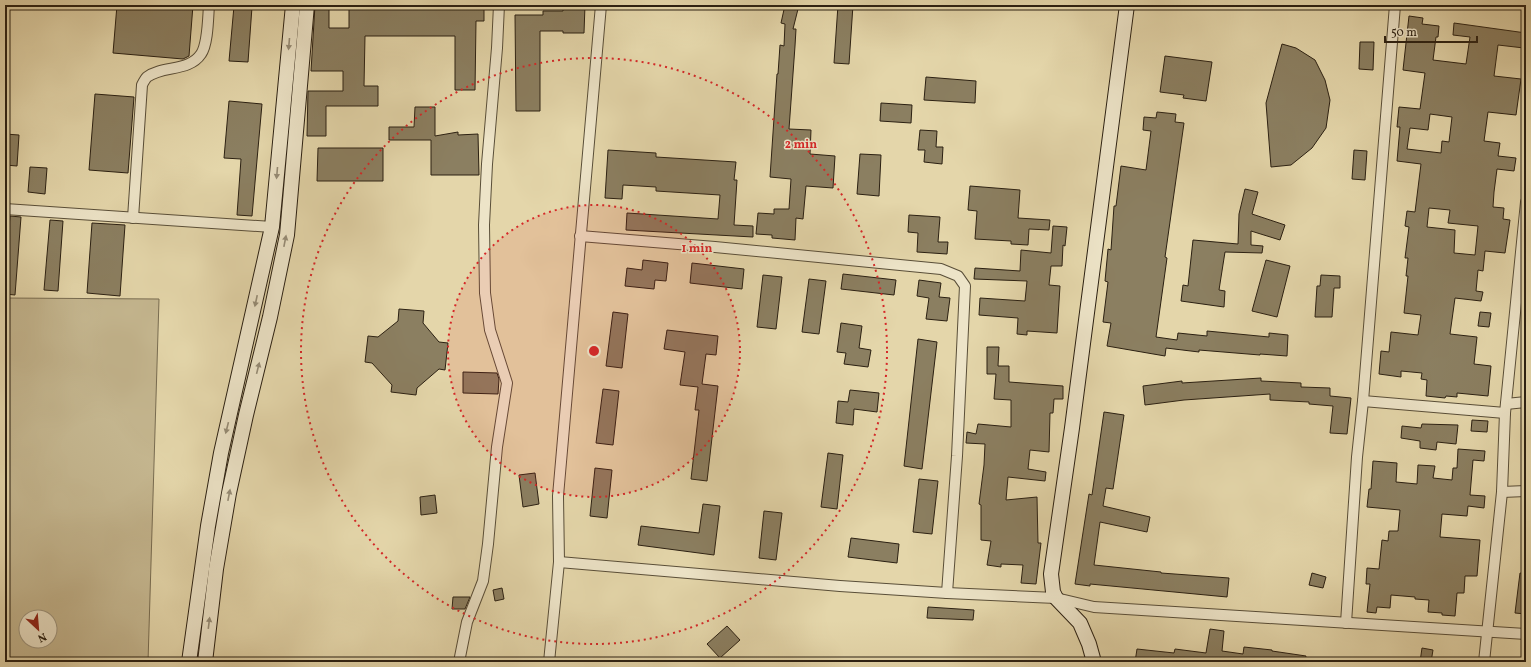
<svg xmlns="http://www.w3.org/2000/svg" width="1531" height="667" viewBox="0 0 1531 667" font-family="Vollkorn,serif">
<rect width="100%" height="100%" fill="#e4d6aa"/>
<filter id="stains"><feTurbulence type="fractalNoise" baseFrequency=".005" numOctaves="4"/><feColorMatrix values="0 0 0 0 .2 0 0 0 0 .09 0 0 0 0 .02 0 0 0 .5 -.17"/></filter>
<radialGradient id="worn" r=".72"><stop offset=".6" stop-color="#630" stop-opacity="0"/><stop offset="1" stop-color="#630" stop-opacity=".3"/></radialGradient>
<path fill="#c5b790" stroke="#786c51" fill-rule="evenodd" d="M5 298 159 299 148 662H5ZM26 617H50V641H26Z"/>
<g fill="#8b7f61" stroke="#2b2012" fill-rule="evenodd">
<polygon points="117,5 193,5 189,56 183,59 113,53"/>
<polygon points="315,5 329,5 329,28 349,28 349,5 368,5 368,7 456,7 456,5 484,5 484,21 476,21 475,90 455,90 455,36 365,36 364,86 378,86 378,106 326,106 326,136 307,136 308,91 343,91 343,71 311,71"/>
<polygon points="563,5 585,5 584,33 563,33 563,31 540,31 540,111 516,111 515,15 543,15 543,11 563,11"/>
<polygon points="785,5 799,5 793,29 796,29 795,46 789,129 811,130 810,154 835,156 833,188 806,186 803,219 796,218 795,240 772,238 772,235 756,234 758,213 774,214 774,209 789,209 791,179 770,177 777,74 778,74 780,45 784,46 785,24 781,23"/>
<polygon points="838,5 853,5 849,64 834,63"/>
<polygon points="234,6 252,7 248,62 229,61"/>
<path d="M1409 16 1423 18 1422 24 1439 26 1438 37H1436L1433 60 1466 64 1470 37 1453 35 1454 23 1526 33 1524 48 1498 45 1494 76 1521 79 1516 115 1488 112 1484 141 1500 143 1498 156 1516 158 1514 171 1497 169 1494 192 1493 207 1504 208 1503 219 1510 220 1505 253 1485 251 1483 271 1478 270 1476 291 1483 292 1481 301 1455 298 1450 334 1477 337 1474 364 1491 366 1488 396 1457 393V397L1446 396 1445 398 1426 396 1427 380 1421 379 1422 373 1401 371V377L1379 374 1381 351 1389 352 1391 332 1418 335 1421 315 1404 313 1408 276H1406L1408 258H1405L1409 227 1405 226 1407 211 1415 212 1421 164 1397 161 1400 127H1397L1399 107 1420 109 1425 73 1403 70ZM1430 114 1452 117 1449 142 1442 141 1441 153 1407 149 1410 128 1428 130ZM1429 208 1450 210 1448 223 1478 226 1475 255 1454 253 1455 230 1427 227Z"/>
<polygon points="1360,42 1374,42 1373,70 1359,69"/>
<polygon points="1282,44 1296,48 1315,60 1325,80 1330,100 1326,128 1312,148 1291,165 1271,167 1266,103"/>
<polygon points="1165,56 1212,62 1206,101 1183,98 1184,95 1160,92"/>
<polygon points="926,77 976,81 975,103 924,100"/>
<polygon points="95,94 134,97 128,173 89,170"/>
<polygon points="229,101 262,104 252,216 237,215 241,159 224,158"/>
<polygon points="881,103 912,105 911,123 880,121"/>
<polygon points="415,107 435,107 435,136 458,132 458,135 478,134 479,175 431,175 431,140 389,140 389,127 414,127"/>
<polygon points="1157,112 1176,114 1175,122 1184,123 1165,257 1167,258 1156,337 1177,340 1178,333 1207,336 1207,331 1269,337 1269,333 1288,335 1287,356 1260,354 1260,355 1199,350 1199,352 1166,348 1165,356 1107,346 1111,323 1103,322 1108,282 1105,281 1108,249 1111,250 1114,206 1116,206 1121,166 1146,170 1151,131 1143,130 1144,117 1156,118"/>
<polygon points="920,130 937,131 936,147 943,147 942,164 924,162 925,150 918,150"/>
<polygon points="5,134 19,135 17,166 5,165"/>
<polygon points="318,148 383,148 383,181 317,181"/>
<polygon points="608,150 656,153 656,157 736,162 734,180 737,180 734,225 753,226 753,237 626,230 627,213 718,219 720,195 656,191 656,187 623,185 622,199 605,198"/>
<polygon points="1354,150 1367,151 1365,180 1352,179"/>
<polygon points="860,154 881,155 879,196 857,194"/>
<polygon points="30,167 47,168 45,194 28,192"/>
<polygon points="970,186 1020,190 1018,218 1050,220 1049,230 1029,229 1028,245 1011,244 1011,241 975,239 977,211 968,210"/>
<polygon points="1245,189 1258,192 1252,214 1285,225 1280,240 1251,231 1251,245 1263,246 1262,253 1225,252 1219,290 1225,291 1224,307 1181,301 1183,285 1188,286 1193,240 1238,244 1239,214"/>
<polygon points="909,215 940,217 938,242 948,242 947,254 917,252 918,233 908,232"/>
<polygon points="10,216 21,217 15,295 5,294 5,273"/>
<polygon points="50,220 63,221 58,291 44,290"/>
<polygon points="92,223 125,225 120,296 87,293"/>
<polygon points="1053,226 1067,227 1065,246 1063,245 1062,266 1051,266 1049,285 1060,286 1057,333 1027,331 1027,335 1017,334 1018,318 979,315 980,298 1025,301 1027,281 974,279 975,268 1020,271 1021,250 1051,253"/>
<polygon points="643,260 668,263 666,281 655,280 654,289 625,286 627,268 642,270"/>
<polygon points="1266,260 1290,266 1277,317 1252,311"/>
<polygon points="692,263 744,269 742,289 690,283"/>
<polygon points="843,274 896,280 894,295 841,289"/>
<polygon points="763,275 782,277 776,329 757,327"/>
<polygon points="1321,275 1340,276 1340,288 1334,288 1332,317 1315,317 1317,286 1320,286"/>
<polygon points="809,279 826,281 819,334 802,332"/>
<polygon points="919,280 941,283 939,297 950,298 947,321 926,319 929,298 917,296"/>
<polygon points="399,309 424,311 423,323 439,342 448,343 445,370 439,369 417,388 416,395 391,392 392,385 372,363 365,362 368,336 378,337 398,321"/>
<polygon points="613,312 628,314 622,368 606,366"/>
<polygon points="1480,312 1491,313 1489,327 1478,326"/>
<polygon points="841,323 862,326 859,348 871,350 868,367 844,364 846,353 837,352"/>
<polygon points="667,330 718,336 716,355 706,354 702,384 718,386 707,481 691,479 699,410 695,410 698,387 680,385 685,352 664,349"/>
<polygon points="918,339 937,342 922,469 904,466"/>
<polygon points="987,347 999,347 998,366 1009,366 1009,382 1063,386 1063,399 1054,399 1053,413 1050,413 1049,452 1030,450 1028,469 1046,472 1045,481 1008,477 1006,500 1037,497 1038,543 1041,543 1036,584 1021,583 1023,565 1001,564 1001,567 987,565 991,541 981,540 981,505 979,504 984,465 985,444 966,443 967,432 976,434 978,424 1011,427 1011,400 994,399 996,374 987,374"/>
<polygon points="463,372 497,373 499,379 498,394 463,393"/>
<polygon points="1261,378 1261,381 1301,383 1301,387 1330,388 1330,396 1351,398 1347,434 1330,433 1333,406 1309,404 1309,402 1270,400 1270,394 1184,400 1145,405 1143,386 1182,381 1182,383"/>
<polygon points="603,389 619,391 613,445 596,443"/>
<polygon points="850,390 879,393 877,412 854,409 853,425 836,423 838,401 848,402"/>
<polygon points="1104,412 1124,415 1113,489 1106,488 1103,506 1150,517 1147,532 1100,522 1094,565 1161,572 1161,573 1229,578 1227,597 1090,584 1090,586 1075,584 1089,494 1092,495"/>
<polygon points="1472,420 1488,421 1487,432 1471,431"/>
<polygon points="1422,424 1458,425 1456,444 1437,442 1436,450 1420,448 1420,441 1401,438 1402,426 1421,428"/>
<polygon points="1458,449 1485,451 1484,461 1473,460 1470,495 1485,496 1484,508 1468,506 1467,516 1442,514 1440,537 1480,540 1477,576 1465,576 1464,593 1457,593 1455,616 1442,615 1442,613 1428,612 1429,600 1415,599 1415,597 1391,595 1390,608 1377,607 1376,613 1367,612 1370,584 1366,584 1367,568 1379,569 1382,540 1388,541 1389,531 1398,531 1400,510 1367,507 1369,489 1371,489 1373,461 1397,463 1396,482 1417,484 1418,465 1435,466 1433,478 1452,480 1453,468 1457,468"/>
<polygon points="828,453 843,455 837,509 821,507"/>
<polygon points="595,468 612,470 607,518 590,516"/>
<polygon points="535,473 539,504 523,507 519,475"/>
<polygon points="919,479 938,481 932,534 913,532"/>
<polygon points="435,495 437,513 421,515 420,497"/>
<polygon points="703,504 720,506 714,555 638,545 641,526 699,533"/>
<polygon points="764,511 782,513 776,560 759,558"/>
<polygon points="851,538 899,544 897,563 848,557"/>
<polygon points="1312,573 1326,577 1323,588 1309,585"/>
<polygon points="1520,573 1526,574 1526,614 1515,613"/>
<polygon points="502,588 504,599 495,601 493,590"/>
<polygon points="453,597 470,597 465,609 452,609"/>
<polygon points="928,607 974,610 973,620 927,618"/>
<polygon points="727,626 740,640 720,658 707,644"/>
<polygon points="1210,629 1224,631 1222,651 1243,654 1244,647 1272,650 1272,651 1306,656 1305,662 1135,662 1137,649 1174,653 1175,649 1206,653"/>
<polygon points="1422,648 1433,650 1431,662 1420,662"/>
</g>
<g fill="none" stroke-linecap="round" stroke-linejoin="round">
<g stroke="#594e38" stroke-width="12">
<g id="street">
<polyline points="5,209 272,227"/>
<path d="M133 218 142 85C143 83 145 79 147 77 163 65 189 72 201 54 208 44 208 18 209 5"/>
<polyline points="580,236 715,247 941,269 958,276 965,286 957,456 947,593"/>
<polyline points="1363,401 1505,413"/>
<polyline points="1506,404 1526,402"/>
<polyline points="1502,492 1526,491"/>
<polyline points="559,562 840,586 947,593 1056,598 1094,607 1526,634"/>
<polyline points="1346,623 1357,457 1363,401 1395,5"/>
<polyline points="459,662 467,622 483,581 488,544 497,447 507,383 490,330 485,293 484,225 487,164 497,48 499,5"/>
<polyline points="549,662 559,562 558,496 601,5"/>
<polyline points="1484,662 1502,492 1505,413 1526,202"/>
</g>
</g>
<g stroke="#2b2012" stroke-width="16">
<g id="secondary">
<polyline points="189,662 208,526 221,453 272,227 293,5"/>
<polyline points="205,662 216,569 229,493 246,415 270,317 287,235 307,5"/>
<polyline points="1094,662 1089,644 1080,623 1056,598 1053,592 1051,574 1072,428 1127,5"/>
</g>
</g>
<use href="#street" stroke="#ede4c8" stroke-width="10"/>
<use href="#secondary" stroke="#ede4c8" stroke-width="14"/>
</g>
<defs><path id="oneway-solid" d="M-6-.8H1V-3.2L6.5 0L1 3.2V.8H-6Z"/></defs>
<g fill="#968c76">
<use href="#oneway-solid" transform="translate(289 44) rotate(95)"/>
<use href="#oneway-solid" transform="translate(277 173) rotate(95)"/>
<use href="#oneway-solid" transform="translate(285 241) rotate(-79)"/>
<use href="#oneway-solid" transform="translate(256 301) rotate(102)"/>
<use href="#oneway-solid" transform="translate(258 368) rotate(-76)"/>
<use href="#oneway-solid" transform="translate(227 428) rotate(104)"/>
<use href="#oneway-solid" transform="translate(229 495) rotate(-79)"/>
<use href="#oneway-solid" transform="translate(209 623) rotate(-83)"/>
</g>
<circle cx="594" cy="351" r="146" fill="#d62828" fill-opacity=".12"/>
<g fill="none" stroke="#d62828" stroke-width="2" stroke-dasharray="2 4">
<circle cx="594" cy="351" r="146"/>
<circle cx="594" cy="351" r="293"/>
</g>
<circle cx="594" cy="351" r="6" fill="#d62828" stroke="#ede4c8" stroke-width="2"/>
<g font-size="12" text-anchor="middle" font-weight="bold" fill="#d62828" stroke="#ede4c8" stroke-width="3" stroke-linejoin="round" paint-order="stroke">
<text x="801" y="148">2 min</text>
<text x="697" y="252">1 min</text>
</g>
<rect width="1531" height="667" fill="none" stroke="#e4d6aa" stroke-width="20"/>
<rect x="6" y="6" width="1519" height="655" fill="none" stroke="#2b2012" stroke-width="2"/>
<rect x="10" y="10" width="1511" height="647" fill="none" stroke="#2b2012"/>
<g transform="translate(38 629) rotate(154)"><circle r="19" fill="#ede4c8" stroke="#9f967f"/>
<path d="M0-3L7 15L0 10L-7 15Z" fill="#8f2418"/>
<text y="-6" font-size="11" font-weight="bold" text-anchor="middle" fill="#2b2012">N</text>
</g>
<path d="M1385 36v6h92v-6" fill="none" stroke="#2b2012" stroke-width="2"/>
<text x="1391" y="36" font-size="12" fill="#2b2012" stroke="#ede4c8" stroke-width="3" paint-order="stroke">50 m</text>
<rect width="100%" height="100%" filter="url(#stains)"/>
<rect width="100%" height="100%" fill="url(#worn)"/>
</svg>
